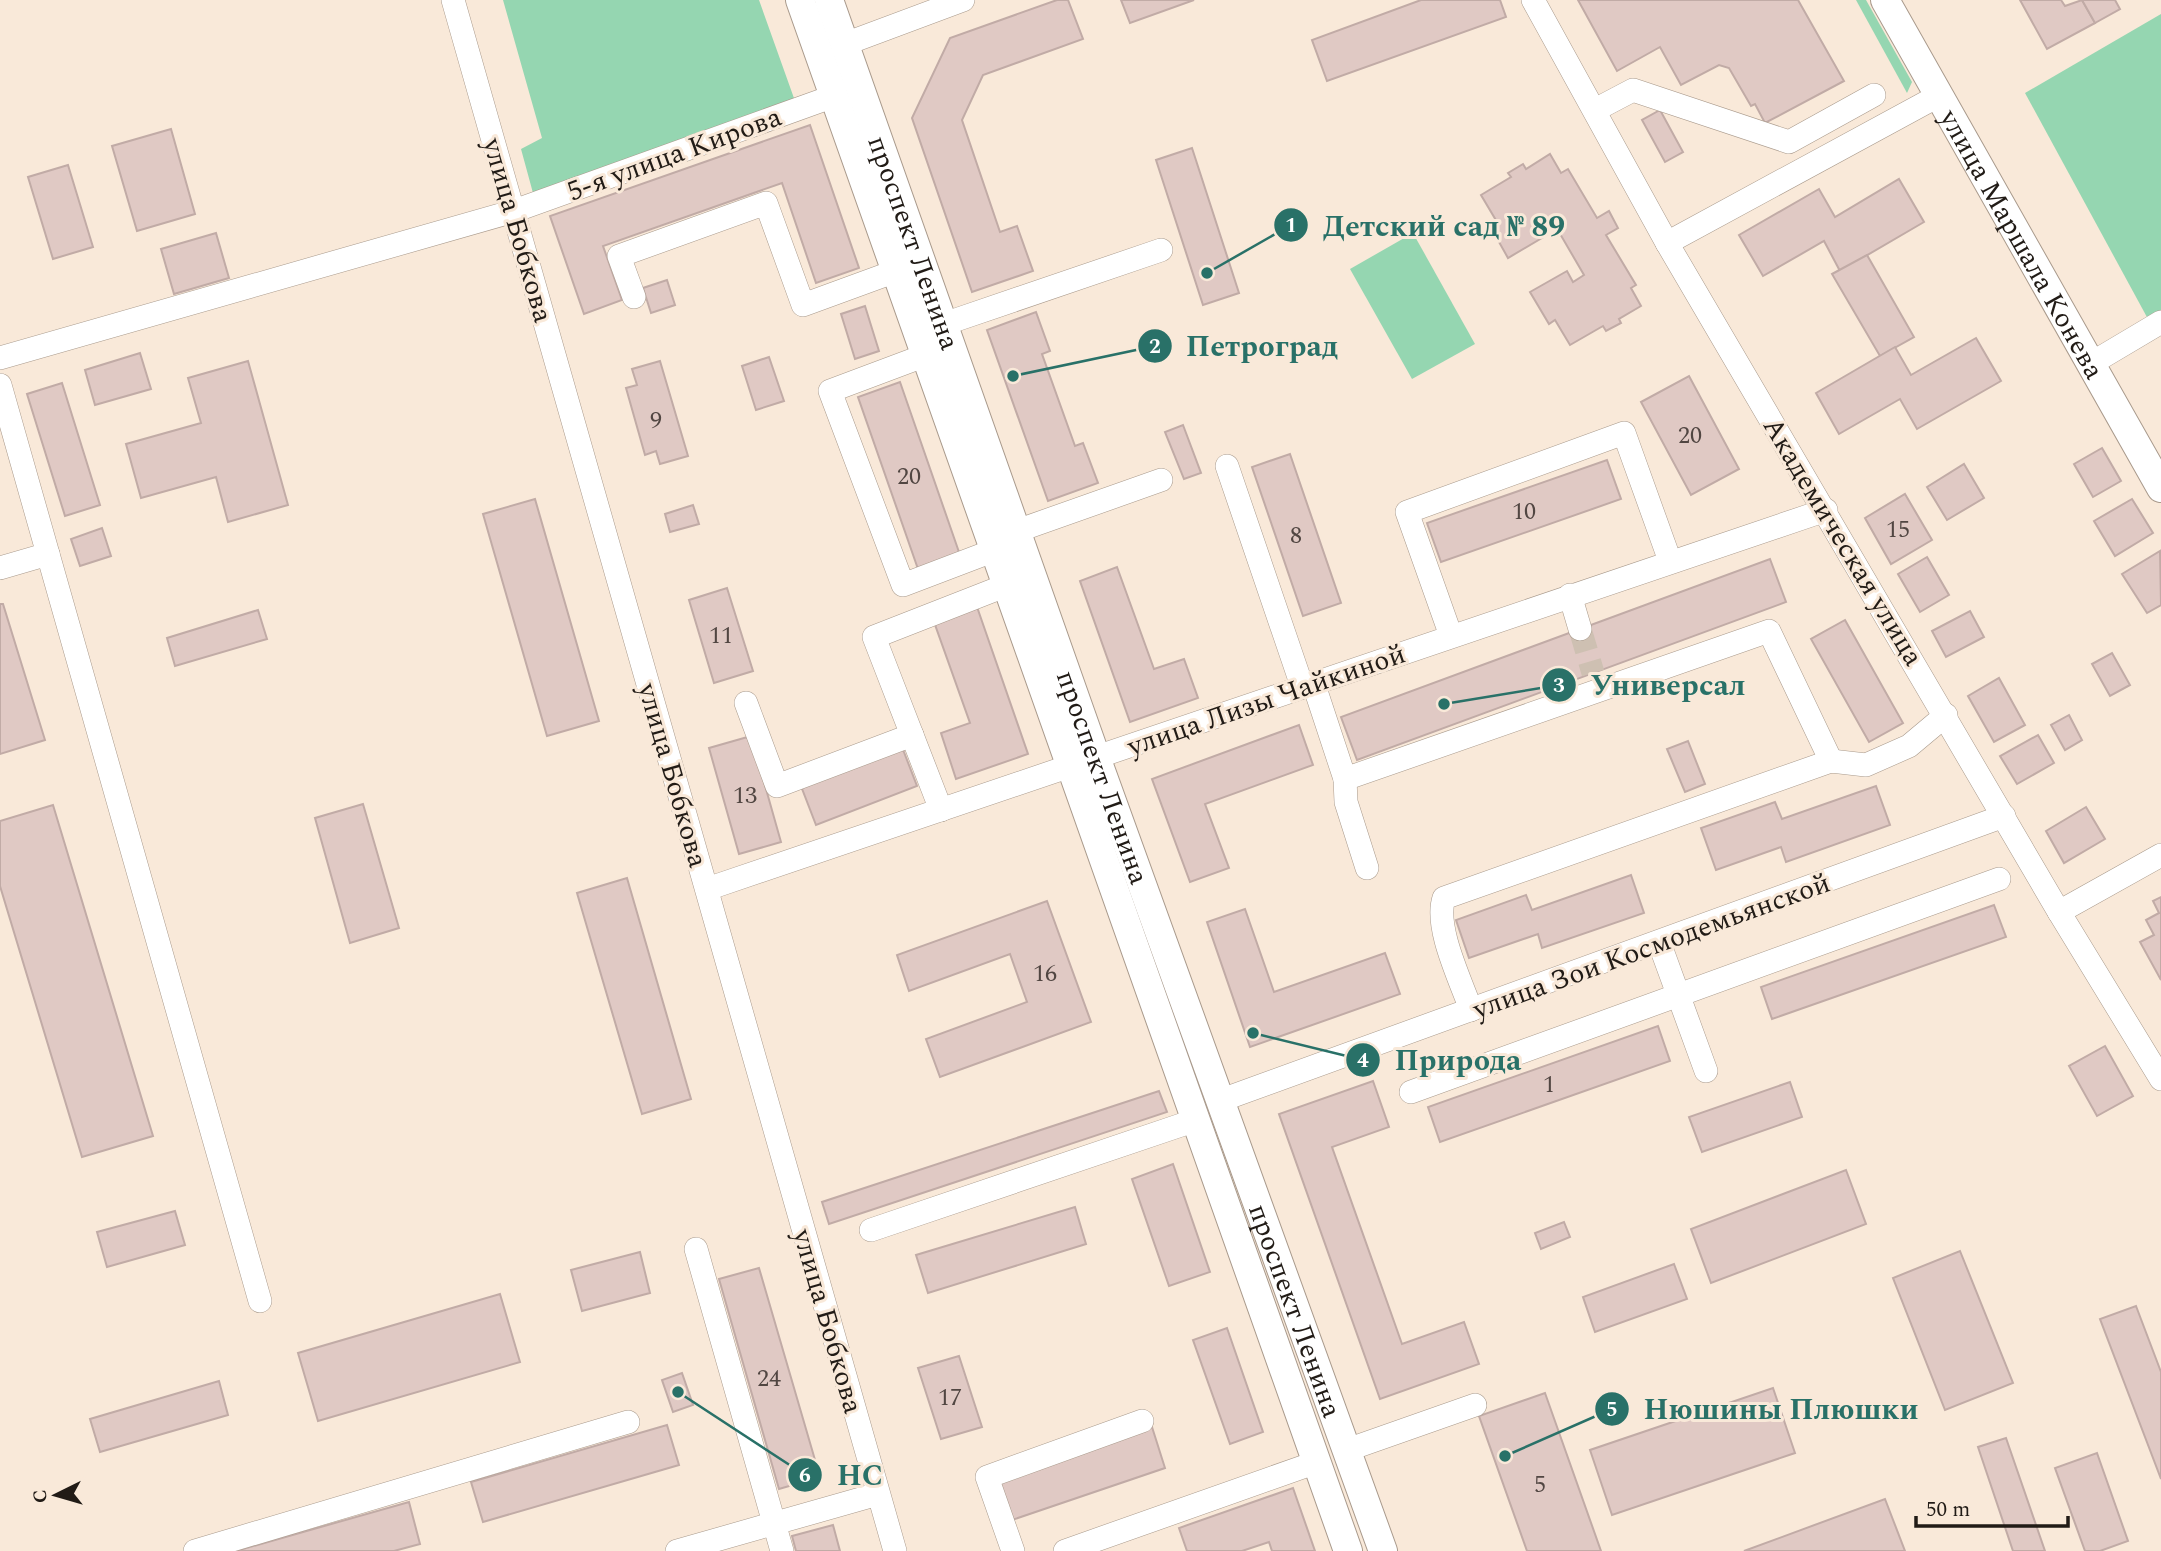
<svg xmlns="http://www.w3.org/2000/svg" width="2161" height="1551" viewBox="0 0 2161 1551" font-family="Spectral,serif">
<rect width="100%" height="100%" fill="#f9e9d9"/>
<g fill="#95d6b1">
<polygon points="503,0 759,0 795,101 533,193 521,149 542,138"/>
<polygon points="1856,0 1866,0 1912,82 1907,93"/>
<polygon points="2161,14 2161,311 2148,319 2025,93"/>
<polygon points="1413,233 1475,344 1412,379 1350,269"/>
</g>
<g fill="#e0c9c4" stroke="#c1aba6" stroke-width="2">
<polygon points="1057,0 1068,0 1083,39 983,75 962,120 1000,232 1017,226 1033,271 972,292 912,118 950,38"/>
<polygon points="1121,0 1194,0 1130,23"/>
<polygon points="1421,0 1500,0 1506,17 1327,81 1312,40"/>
<polygon points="1578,0 1798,0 1844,81 1765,123 1755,104 1751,106 1729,68 1719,65 1681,85 1660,47 1617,71"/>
<polygon points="2020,0 2061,0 2065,6 2082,0 2095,23 2047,49"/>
<polygon points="2082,0 2115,0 2120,9 2095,23"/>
<polygon points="1660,110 1683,152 1665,162 1642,120"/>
<polygon points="810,125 859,268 816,283 782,183 603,246 622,300 584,314 550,216"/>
<polygon points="171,129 195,214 137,231 112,146"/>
<polygon points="1192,148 1239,293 1203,305 1156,160"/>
<polygon points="1550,154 1561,173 1568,169 1597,218 1609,211 1618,228 1606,235 1636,285 1631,288 1641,306 1619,319 1621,323 1606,331 1603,326 1570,345 1555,320 1549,324 1530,292 1567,271 1573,282 1584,275 1552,220 1541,226 1547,235 1508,258 1490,226 1497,222 1481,195 1511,177 1508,173 1523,164 1526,169"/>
<polygon points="68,165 93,247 53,259 28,177"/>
<polygon points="1899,179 1924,222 1840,271 1824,241 1763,276 1739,235 1819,189 1835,217"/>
<polygon points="216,233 229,278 174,294 161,249"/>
<polygon points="1867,255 1914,337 1880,356 1832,274"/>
<polygon points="667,280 675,305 651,313 643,288"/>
<polygon points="865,306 879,351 855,359 841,314"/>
<polygon points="1036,312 1050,351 1042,354 1075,446 1083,443 1098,483 1048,501 987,330"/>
<polygon points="1976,338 2001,381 1917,429 1900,399 1839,434 1816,393 1895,347 1911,375"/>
<polygon points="140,353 151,389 95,405 85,370"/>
<polygon points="769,357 784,401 756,410 742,366"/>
<polygon points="248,361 288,505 228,522 216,477 141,498 126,444 201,423 188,378"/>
<polygon points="660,361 688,456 660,464 656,451 645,455 626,388 637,385 632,369"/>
<polygon points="1689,376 1739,469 1691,495 1641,402"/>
<polygon points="900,382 960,555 918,569 858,397"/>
<polygon points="62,383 100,505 65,516 27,394"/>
<polygon points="1183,425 1201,473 1184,479 1165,432"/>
<polygon points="2102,448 2121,481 2093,497 2074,464"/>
<polygon points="1290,454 1341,603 1303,616 1252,467"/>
<polygon points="1607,460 1621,499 1441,562 1427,523"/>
<polygon points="1964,464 1984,498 1947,520 1927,487"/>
<polygon points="1905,494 1932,540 1891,564 1865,518"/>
<polygon points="535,499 599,721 547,736 483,514"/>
<polygon points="2132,499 2153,533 2115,556 2094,521"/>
<polygon points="693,505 699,524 670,532 665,514"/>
<polygon points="102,528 111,556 80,566 71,539"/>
<polygon points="2160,551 2161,605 2147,613 2122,574"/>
<polygon points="1927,557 1949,595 1920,612 1898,574"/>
<polygon points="1770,559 1786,602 1357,760 1341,717"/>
<polygon points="1117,567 1154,669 1184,659 1198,698 1130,722 1080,581"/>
<polygon points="727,588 753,671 714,683 689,600"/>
<polygon points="0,604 3,604 45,740 0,754"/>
<polygon points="976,604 1028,754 956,779 941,733 970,723 933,619"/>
<polygon points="258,610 267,639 175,666 167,638"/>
<polygon points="1970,611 1984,637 1946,657 1932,631"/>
<polygon points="1845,620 1903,723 1869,742 1811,639"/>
<polygon points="2112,653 2130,685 2110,696 2092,664"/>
<polygon points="1999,678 2025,725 1994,742 1968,696"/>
<polygon points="2069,715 2082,740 2065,750 2051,725"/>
<polygon points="1299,725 1313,765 1205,804 1229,868 1190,882 1152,779"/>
<polygon points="2038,735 2054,763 2017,784 2000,756"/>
<polygon points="751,736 781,842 739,854 709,748"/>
<polygon points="1688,741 1705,784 1685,792 1667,749"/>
<polygon points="902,747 917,786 816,825 801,786"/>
<polygon points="1876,786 1890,825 1786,862 1781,847 1716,870 1701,828 1775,802 1782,819"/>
<polygon points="363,804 399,928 350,943 315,818"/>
<polygon points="53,805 153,1136 82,1157 0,886 0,821"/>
<polygon points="2086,807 2105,839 2064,863 2046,831"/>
<polygon points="1631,875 1644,913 1542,948 1538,934 1469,958 1456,920 1526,895 1532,910"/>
<polygon points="627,878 691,1099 642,1114 577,893"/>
<polygon points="2161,897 2161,980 2140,942 2154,935 2146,920 2159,913 2153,901"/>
<polygon points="1047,901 1091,1022 940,1077 926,1039 1027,1002 1010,954 909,991 897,955"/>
<polygon points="1994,905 2006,937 1772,1019 1761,987"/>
<polygon points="1245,909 1274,992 1385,953 1400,994 1250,1047 1207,922"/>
<polygon points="1658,1026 1670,1061 1440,1142 1428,1107"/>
<polygon points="2105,1046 2133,1096 2097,1116 2069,1066"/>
<polygon points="1373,1081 1389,1127 1332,1147 1402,1344 1464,1322 1479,1364 1380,1399 1279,1114"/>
<polygon points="1790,1082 1802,1117 1702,1152 1689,1117"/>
<polygon points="1159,1091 1167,1112 829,1224 822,1202"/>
<polygon points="1173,1164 1210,1272 1169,1286 1132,1179"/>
<polygon points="1846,1170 1866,1224 1711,1283 1691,1229"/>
<polygon points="1075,1207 1086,1244 928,1293 916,1255"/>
<polygon points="175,1211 185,1245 107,1267 97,1232"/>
<polygon points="1564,1222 1570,1237 1541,1249 1535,1233"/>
<polygon points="1960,1251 2013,1383 1945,1410 1893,1278"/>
<polygon points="640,1252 650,1293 582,1311 571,1270"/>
<polygon points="1674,1264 1687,1299 1595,1332 1583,1297"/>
<polygon points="759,1268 820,1477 779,1489 719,1279"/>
<polygon points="500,1294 520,1362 318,1421 298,1353"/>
<polygon points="2136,1306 2161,1372 2161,1479 2100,1319"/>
<polygon points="1227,1328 1263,1432 1230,1444 1193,1340"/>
<polygon points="959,1356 982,1427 941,1439 918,1368"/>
<polygon points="682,1373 693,1405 673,1412 662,1380"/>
<polygon points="219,1381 228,1415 100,1452 90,1419"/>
<polygon points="1773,1388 1795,1453 1612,1515 1590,1450"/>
<polygon points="1545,1393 1601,1551 1527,1551 1479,1416"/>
<polygon points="667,1425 679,1465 483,1522 471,1482"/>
<polygon points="1152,1427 1165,1468 1009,1521 995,1481"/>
<polygon points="2006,1438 2045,1551 2013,1551 1978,1447"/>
<polygon points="2097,1453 2128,1541 2100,1551 2085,1551 2055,1468"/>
<polygon points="1293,1488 1315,1551 1272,1551 1269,1542 1242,1551 1187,1551 1179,1528"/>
<polygon points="1885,1499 1905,1551 1744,1551"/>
<polygon points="409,1502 420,1544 394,1551 236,1551"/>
<polygon points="833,1525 840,1551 796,1551 792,1536"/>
</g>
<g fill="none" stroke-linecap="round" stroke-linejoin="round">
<polyline stroke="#cec0b2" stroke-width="23" stroke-dasharray="23 11" stroke-linecap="butt" points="1580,629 1593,673"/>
<g stroke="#a99a8c" stroke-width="24">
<g id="minor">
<polyline points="453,0 895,1551"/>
<polyline points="1533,0 1667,243 2059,912 2161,1079"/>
<polyline points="845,44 963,0"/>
<polyline points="1595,110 1633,90 1789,142 1874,95"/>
<polyline points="1667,243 1938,96"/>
<polyline points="634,297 619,256 766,203 803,305 896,271"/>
<polyline points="944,324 1161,250"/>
<polyline points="926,355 830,391 903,585 995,550"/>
<polyline points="0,358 514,211 834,96"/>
<polyline points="2092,363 2161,322"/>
<polyline points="0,385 260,1301"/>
<polyline points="1227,466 1302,686"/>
<polyline points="1017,531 1161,480"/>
<polyline points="0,568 48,554"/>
<polyline points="1570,595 1580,629"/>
<polyline points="1451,636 1407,512 1624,433 1670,561"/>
<polyline points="1313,682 1345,779 1769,631 1831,761"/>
<polyline points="746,703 777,786 912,735"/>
<polyline points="1345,779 1346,802 1367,868"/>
<polyline points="941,810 874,637 1007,585"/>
<polyline points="707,889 1826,510"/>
<polyline points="2059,912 2161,855"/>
<polyline points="1659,942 1706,1071"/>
<path d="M1471 1010C1461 981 1434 927 1444 898L1831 761 1866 765 1909 746 1946 715"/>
<polyline points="1411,1092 1999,879"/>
<polyline points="1219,1101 2004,816"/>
<polyline points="871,1230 1196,1120"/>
<polyline points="696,1249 782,1551"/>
<polyline points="1347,1450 1475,1405"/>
<polyline points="195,1551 628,1422"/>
<polyline points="677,1551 878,1494"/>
<polyline points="1013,1551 987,1477 1142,1421"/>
<polyline points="1065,1551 1317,1462"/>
</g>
</g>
<g stroke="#a99a8c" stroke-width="30">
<g id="major">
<polyline points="800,0 1348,1551"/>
<path id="s1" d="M829 0 1096 757 1383 1551"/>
<path id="s2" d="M1885 0 2161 488"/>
</g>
</g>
<use href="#minor" stroke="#fff" stroke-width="23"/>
<use href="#major" stroke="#fff" stroke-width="28"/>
</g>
<g text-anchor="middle" stroke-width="6" stroke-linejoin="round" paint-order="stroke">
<g font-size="24" fill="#514642">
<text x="656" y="428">9</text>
<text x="1690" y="443">20</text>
<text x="909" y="484">20</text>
<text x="1524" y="519">10</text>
<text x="1898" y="537">15</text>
<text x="1296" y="543">8</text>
<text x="721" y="643">11</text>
<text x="745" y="803">13</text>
<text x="1045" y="981">16</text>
<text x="1549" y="1092">1</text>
<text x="769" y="1386">24</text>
<text x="950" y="1405">17</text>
<text x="1540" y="1492">5</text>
</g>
<g font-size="28" fill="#211b16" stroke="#f9e9d9">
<text transform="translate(674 153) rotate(-20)" y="10">5-я улица Кирова</text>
<text transform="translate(519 230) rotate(74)" y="10">улица Бобкова</text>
<text dy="10" stroke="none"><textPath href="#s1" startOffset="257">проспект Ленина</textPath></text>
<text dy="10" stroke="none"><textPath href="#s2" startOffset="280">улица Маршала Конева</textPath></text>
<text transform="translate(1844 541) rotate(59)" y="10">Академическая улица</text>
<text transform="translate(1266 699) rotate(-19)" y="10">улица Лизы Чайкиной</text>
<text transform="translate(674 775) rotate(74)" y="10">улица Бобкова</text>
<text dy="10" stroke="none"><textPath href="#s1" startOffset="824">проспект Ленина</textPath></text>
<text transform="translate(1651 945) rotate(-20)" y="10">улица Зои Космодемьянской</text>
<text dy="10" stroke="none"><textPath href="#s1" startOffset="1391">проспект Ленина</textPath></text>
<text transform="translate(829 1321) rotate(74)" y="10">улица Бобкова</text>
</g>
</g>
<path fill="none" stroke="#297168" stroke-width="2.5" d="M1207 273L1291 225M1013 376L1155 346M1444 704L1559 685M1253 1033L1363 1060M1505 1456L1612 1409M678 1392L805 1475"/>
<g fill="#297168" stroke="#f9e9d9" stroke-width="2.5">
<circle cx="1207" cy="273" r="7"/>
<circle cx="1013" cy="376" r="7"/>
<circle cx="1444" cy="704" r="7"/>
<circle cx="1253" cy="1033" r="7"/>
<circle cx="1505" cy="1456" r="7"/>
<circle cx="678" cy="1392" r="7"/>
<circle cx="1291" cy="225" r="18"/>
<circle cx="1155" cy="346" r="18"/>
<circle cx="1559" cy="685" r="18"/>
<circle cx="1363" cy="1060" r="18"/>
<circle cx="1612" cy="1409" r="18"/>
<circle cx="805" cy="1475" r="18"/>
</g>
<g font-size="21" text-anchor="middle" font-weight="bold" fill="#fff">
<text x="1291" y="232">1</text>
<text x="1155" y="353">2</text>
<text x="1559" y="692">3</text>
<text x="1363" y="1067">4</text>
<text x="1612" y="1416">5</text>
<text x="805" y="1482">6</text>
</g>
<g font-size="30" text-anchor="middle" font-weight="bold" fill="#297168" stroke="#f9e9d9" stroke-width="6" stroke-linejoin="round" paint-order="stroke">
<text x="1444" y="236">Детский сад № 89</text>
<text x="1262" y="356">Петроград</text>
<text x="1668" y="695">Универсал</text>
<text x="1458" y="1070">Природа</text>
<text x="1781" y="1419">Нюшины Плюшки</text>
<text x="860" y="1485">НС</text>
</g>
<g transform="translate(56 1495) rotate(265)" stroke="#f9e9d9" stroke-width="5" paint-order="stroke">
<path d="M0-5L12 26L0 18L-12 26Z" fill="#211b16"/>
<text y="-10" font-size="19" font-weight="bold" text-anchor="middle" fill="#211b16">С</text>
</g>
<path d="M1916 1516v10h152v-10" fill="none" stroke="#211b16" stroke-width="3.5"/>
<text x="1926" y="1516" font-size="21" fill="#211b16" stroke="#f9e9d9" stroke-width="5" paint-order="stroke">50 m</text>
</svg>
